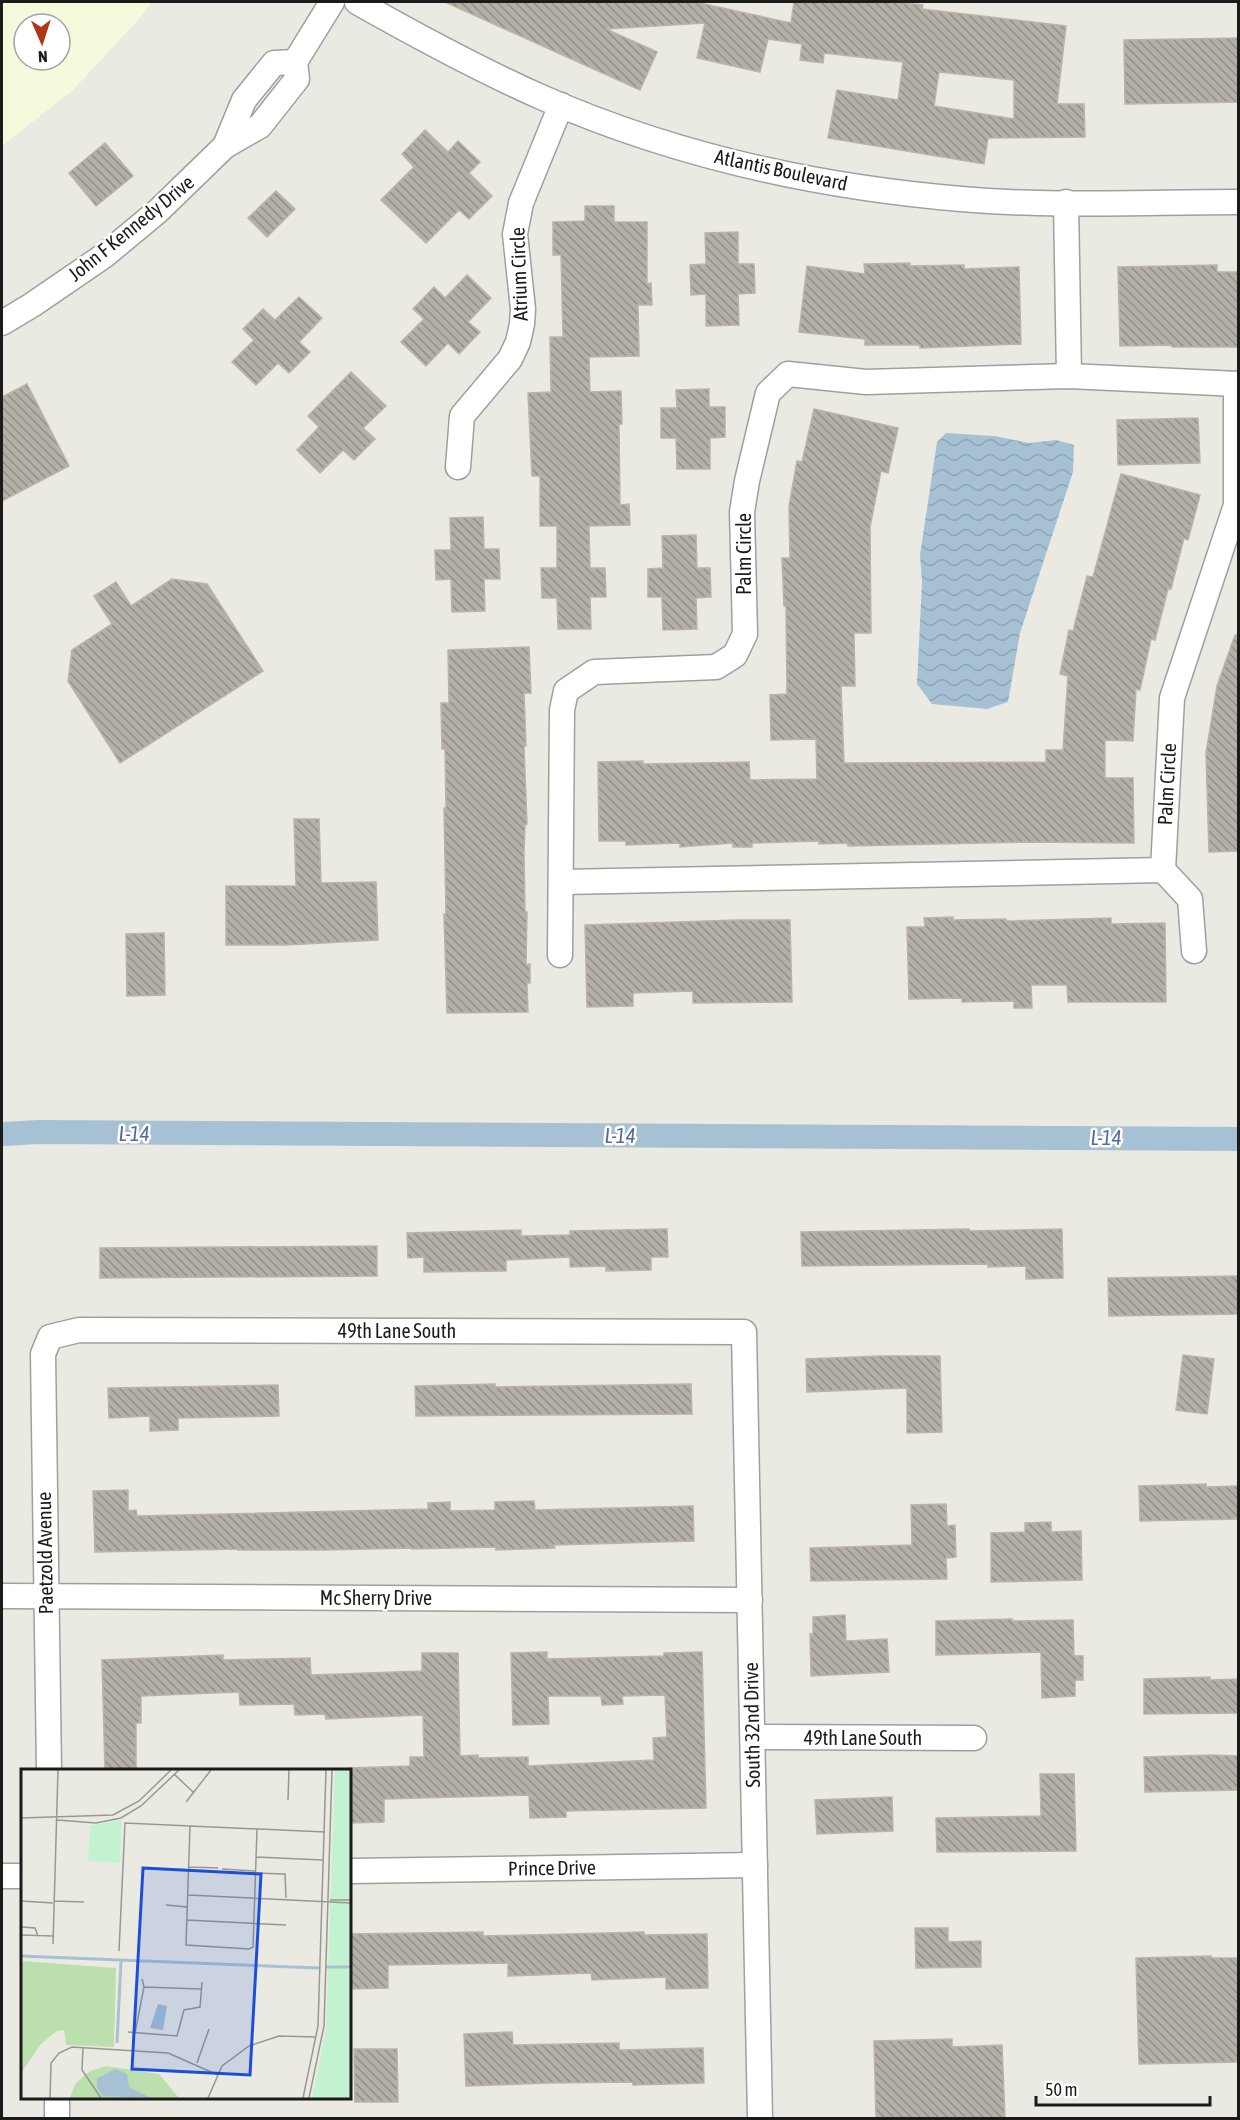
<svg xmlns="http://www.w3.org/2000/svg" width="1240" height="2120" viewBox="0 0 1240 2120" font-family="'Asap Condensed',sans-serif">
<defs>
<pattern id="water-waves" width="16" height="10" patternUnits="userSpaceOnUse" patternTransform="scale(1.5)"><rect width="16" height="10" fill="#a7c1d4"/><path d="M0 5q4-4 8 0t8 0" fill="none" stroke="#8fa5b5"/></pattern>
<pattern id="building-back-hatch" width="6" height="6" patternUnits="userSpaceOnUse" patternTransform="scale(1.5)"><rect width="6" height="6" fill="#b4b0a8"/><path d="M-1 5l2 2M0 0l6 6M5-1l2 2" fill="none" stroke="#928e88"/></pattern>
</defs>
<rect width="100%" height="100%" fill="#ebeae2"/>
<path fill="#f4fadc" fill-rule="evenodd" d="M2 2H152L138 20 73 90 2 146ZM24 24H60V60H24Z"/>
<polygon fill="url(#water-waves)" points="946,433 995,436 1029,443 1056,440 1074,445 1073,472 1020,633 1008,702 987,709 932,704 917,684 922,582 920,555 937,442"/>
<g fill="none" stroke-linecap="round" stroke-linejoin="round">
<polyline stroke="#a7c1d4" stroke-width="24" points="2,1134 39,1132 1238,1139"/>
</g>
<g fill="url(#building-back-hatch)" stroke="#bbb4a6" stroke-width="1.5" fill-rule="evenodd">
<path d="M445 2H695L791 23 794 2H895L923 5 922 9 1066 26 1057 104H1084L1085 137 988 138 984 164 828 138 837 90 898 100 903 62 824 53 823 63 800 60 802 44 768 39 760 72 697 58 705 23 606 29 657 52 640 90ZM939 72 1014 80V119L934 106Z"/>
<polygon points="1239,38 1239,102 1125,104 1124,40"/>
<polygon points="425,130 448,152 458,141 480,162 469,173 492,196 469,219 459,210 426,243 381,200 414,167 402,154"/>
<polygon points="105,143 133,176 96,206 69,173"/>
<polygon points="276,191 295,209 267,237 248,218"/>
<polygon points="585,206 614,206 614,222 647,222 647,284 651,283 652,305 638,305 639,356 589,357 590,392 621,391 622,424 619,424 620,505 629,504 630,525 589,526 590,568 605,568 606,597 590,597 591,629 558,629 557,598 542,598 541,568 557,568 557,526 540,526 540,476 532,476 528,393 551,392 550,337 563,337 561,255 553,255 553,222 585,221"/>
<polygon points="738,232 738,264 754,264 755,293 738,294 739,325 706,326 706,294 691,295 690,265 706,264 705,233"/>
<polygon points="910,263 910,266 964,265 964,269 1019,267 1021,344 920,348 920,345 865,345 865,339 799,332 807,266 865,274 864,264"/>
<polygon points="1217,265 1217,272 1239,272 1239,347 1172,347 1172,345 1120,346 1118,267"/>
<polygon points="467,275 491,298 468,322 480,332 459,354 448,343 426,366 401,342 424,319 413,309 434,287 445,298"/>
<polygon points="299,297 322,318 299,342 310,352 289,373 278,363 256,385 232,362 254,340 243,329 263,309 275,320"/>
<polygon points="351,372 386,406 363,428 375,439 354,460 343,450 320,473 297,450 319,427 308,416"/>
<polygon points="27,384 69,466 2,501 2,397"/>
<polygon points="709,389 709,407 725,407 725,437 710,438 710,469 677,469 676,438 661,438 661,408 677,408 676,390"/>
<polygon points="814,409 898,428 888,473 881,471 870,527 871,633 854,633 855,686 841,686 844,763 1046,762 1046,750 1063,750 1068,676 1060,674 1069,630 1073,631 1087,576 1093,577 1121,474 1200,495 1188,540 1184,538 1171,589 1168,589 1155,640 1151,639 1140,690 1136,689 1133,741 1105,740 1105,778 1133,778 1134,843 1028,842 848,846 847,843 819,844 819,841 752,843 752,847 733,847 733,843 680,847 680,843 626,845 626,841 599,841 598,762 643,761 643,764 749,762 750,780 817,779 816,739 771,740 770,695 787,694 786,606 784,606 782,558 790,558 789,506 797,461 802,462"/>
<polygon points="1198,418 1200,463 1118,465 1117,420"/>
<polygon points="483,517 484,549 499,549 500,579 484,579 485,611 452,612 451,579 436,580 435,550 451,550 450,518"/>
<polygon points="696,535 697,568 710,568 711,597 696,598 697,629 663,630 662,597 648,597 648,569 663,568 662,536"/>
<polygon points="172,579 207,584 263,671 120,763 68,681 72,650 112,624 94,596 116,582 131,606"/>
<polygon points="1235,635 1239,635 1239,851 1209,852 1206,753 1217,686"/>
<polygon points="529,647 531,693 524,693 526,746 524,746 527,824 525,825 524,853 525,912 527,912 526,965 530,964 530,983 527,983 528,1012 447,1013 444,914 446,914 444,808 446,808 445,749 442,749 441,703 449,703 448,650"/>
<polygon points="294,819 319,819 321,883 376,882 378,940 286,945 226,945 226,886 296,886"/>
<polygon points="953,917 953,920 1006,919 1006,921 1111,918 1111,924 1165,923 1166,1002 1068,1002 1067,985 1031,985 1032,1008 1014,1008 1014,1001 962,1002 962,998 909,999 907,927 925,927 924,918"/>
<polygon points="737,920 790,920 792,1002 693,1003 693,991 633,993 633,1006 587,1007 585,925"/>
<polygon points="164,933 165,995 127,996 126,934"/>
<polygon points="667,1229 668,1257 651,1257 651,1270 606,1271 606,1266 570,1267 570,1257 506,1260 506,1271 424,1272 424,1257 408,1258 407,1233 521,1230 521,1236 570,1235 570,1231"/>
<polygon points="969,1229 970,1231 1062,1229 1063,1278 1026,1279 1026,1266 988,1267 988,1264 802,1266 801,1232"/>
<polygon points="377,1246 377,1276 100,1278 100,1248"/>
<polygon points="1239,1276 1239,1314 1109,1316 1108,1278"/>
<polygon points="1183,1355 1214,1359 1207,1414 1176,1410"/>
<polygon points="880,1356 940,1356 942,1432 907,1433 907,1388 807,1392 806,1359"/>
<polygon points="495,1384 495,1387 691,1384 692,1414 416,1416 415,1386"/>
<polygon points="278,1385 279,1416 178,1418 178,1430 150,1431 150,1416 109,1418 108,1388"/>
<polygon points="1206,1484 1206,1487 1239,1486 1239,1519 1140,1521 1139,1486"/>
<polygon points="128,1490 128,1511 136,1510 137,1516 428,1509 428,1503 450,1502 450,1511 495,1510 495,1502 534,1501 535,1510 693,1506 694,1541 554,1545 555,1548 496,1550 496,1547 412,1549 412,1548 326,1550 238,1550 238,1549 95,1552 93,1491"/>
<polygon points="946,1504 947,1526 955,1525 956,1557 946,1558 947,1579 811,1581 810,1548 912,1545 911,1505"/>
<polygon points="1051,1522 1051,1532 1081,1531 1082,1580 991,1582 991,1533 1025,1532 1025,1523"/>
<polygon points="845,1615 846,1641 887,1639 889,1672 811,1676 810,1634 813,1634 813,1617"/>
<polygon points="1012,1619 1012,1621 1073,1620 1074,1656 1083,1656 1083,1680 1075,1680 1075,1696 1042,1698 1041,1652 936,1655 936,1621"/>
<polygon points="547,1652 547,1659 664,1656 664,1653 702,1652 706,1808 566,1811 566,1817 530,1818 529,1795 384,1799 384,1822 350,1823 350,1768 410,1766 410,1757 424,1757 423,1715 326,1719 325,1714 295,1715 294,1704 240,1705 239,1692 141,1696 141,1723 136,1723 136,1770 105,1770 102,1660 223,1655 223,1660 310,1658 311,1675 422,1671 422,1653 458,1653 460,1756 478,1755 478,1758 528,1757 528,1766 654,1760 653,1738 667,1737 665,1695 622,1696 623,1704 602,1705 601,1696 548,1696 549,1724 513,1725 511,1653"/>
<polygon points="1210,1677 1210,1680 1239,1679 1239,1713 1144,1714 1144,1679"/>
<polygon points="1211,1755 1239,1756 1239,1790 1145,1792 1144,1757"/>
<polygon points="1040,1774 1074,1774 1076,1851 937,1852 936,1818 1041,1816"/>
<polygon points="892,1797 893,1831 817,1834 815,1800"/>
<polygon points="915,1928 948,1928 948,1942 981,1941 981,1967 916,1968"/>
<polygon points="483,1932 483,1936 644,1932 644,1935 707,1934 708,1988 666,1989 666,1977 592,1980 591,1973 508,1976 508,1963 388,1965 388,1988 350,1989 350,1934"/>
<polygon points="1211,1956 1211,1958 1239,1958 1239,2062 1139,2064 1136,1958"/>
<polygon points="512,2032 513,2045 619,2043 619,2050 703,2048 704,2083 633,2085 633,2082 550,2083 466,2086 464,2034"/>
<polygon points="952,2039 952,2047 1002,2045 1005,2118 876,2118 874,2041"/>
<polygon points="354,2049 397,2049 398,2102 355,2102"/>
</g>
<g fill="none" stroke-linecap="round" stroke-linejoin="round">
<g stroke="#9f9f9f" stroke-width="27">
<g id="street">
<path d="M357 2C417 36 478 69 541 97 673 155 818 187 961 199 1053 207 1147 202 1238 202"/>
<polyline points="225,146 244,100 274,63 295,62"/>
<polyline points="1066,202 1069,376"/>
<polyline points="2,323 32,305 105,255 158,211 225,146 260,126 297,79 295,62 332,2"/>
<polyline points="458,467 462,416 510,359 518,342 522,324 523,309 515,234 521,203 561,105"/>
<polyline points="1163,870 1172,698 1236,505 1236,384"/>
<polyline points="562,882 1163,870 1190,899 1194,951"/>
<polyline points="560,955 562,710 566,691 594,672 716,667 735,655 745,634 742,512 747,481 768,393 788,374 866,382 1069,376 1238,384"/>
<polyline points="2,1596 750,1600"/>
<polyline points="753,1737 974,1738"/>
<polyline points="49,1770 43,1354 50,1337 79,1330 744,1332 760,2118"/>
<polyline points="350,1871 755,1865"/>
<polyline points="2,1876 22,1876"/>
<polyline points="57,2098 57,2118"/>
</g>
</g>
<use href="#street" stroke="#fff" stroke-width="24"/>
</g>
<g text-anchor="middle" stroke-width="5" stroke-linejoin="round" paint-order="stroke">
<g font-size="20" fill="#1b1b1b" stroke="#fff">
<text transform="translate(781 170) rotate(12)" y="7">Atlantis Boulevard</text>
<text transform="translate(131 228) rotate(-39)" y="7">John F Kennedy Drive</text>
<text transform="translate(519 274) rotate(-92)" y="7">Atrium Circle</text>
<text transform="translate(744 554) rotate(-90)" y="7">Palm Circle</text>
<text transform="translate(1167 784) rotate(-87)" y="7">Palm Circle</text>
<text x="397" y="1338">49th Lane South</text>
<text transform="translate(45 1553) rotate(-91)" y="7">Paetzold Avenue</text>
<text x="376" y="1605">Mc Sherry Drive</text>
<text transform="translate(752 1725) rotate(-91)" y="7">South 32nd Drive</text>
<text x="863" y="1745">49th Lane South</text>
<text transform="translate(552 1868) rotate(-1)" y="7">Prince Drive</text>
</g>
<g font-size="21" font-style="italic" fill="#546a9e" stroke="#fff">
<text x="134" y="1141">L-14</text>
<text x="620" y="1143">L-14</text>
<text x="1106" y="1145">L-14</text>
</g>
</g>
<g transform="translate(21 1769)">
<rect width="330" height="330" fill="#ebeae2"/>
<path d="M0 192 95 199 93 278 45 276 43 261 36 262 20 275 0 304ZM85 297 138 305 158 329H49L54 315 69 302Z" fill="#bce0ad"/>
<path d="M314 1H330V329H291L305 262ZM101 51 99 94 67 92 69 57Z" fill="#c2f2d0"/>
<path d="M137 235 146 237 142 261 129 259ZM95 300 106 305 108 318 130 329 82 327 76 319V309Z" fill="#a7c1d4"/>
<path fill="none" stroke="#a7c1d4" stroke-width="3" d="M0 187 298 199M304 198H330M96 274 100 192"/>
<path fill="none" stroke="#989792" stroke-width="1.5" d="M153 5 172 23M267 31 268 1M165 33 190 1M0 49 92 46 118 32 150 1M36 51 75 54 100 49 120 37 158 1M169 57 165 176 228 180 232 178 236 60M235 88 302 91M168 98 197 99M201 100 234 102M234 104 264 105 265 129M167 126 330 134M309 131H330M0 132 32 134M33 132 63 133M145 136 166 138M166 151 265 156M0 158 14 159 17 167M0 166 32 167M32 175 37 1M98 182 104 54 304 63M121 210 123 218 180 220M107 263 156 267 163 241 179 238 181 213M114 264 123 218M62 279 61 301 80 329M176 294 188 260M29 329 30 294 38 284 51 278 147 284 197 306M187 329 201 297 228 277 258 267 295 268M282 329 297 257 305 1M288 329 303 257 311 1"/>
<path fill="#1d4ed8" fill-opacity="0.15" stroke="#1d4ed8" stroke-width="3" d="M122 99 240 105 229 306 111 300Z"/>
<rect width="330" height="330" fill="none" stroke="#1b1b1b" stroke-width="3"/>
</g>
<rect width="1240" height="2120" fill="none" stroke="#1b1b1b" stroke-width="6"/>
<g transform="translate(42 42) rotate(177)"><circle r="28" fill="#ffffff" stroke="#a4a4a4" stroke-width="1.5"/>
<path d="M0-4.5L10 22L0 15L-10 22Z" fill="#af3617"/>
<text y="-9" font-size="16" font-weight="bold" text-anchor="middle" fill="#1b1b1b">N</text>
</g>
<path d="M1036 2096v9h174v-9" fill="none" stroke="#1b1b1b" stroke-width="3"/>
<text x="1045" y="2096" font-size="18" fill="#1b1b1b" stroke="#ffffff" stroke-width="4.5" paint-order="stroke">50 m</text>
</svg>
